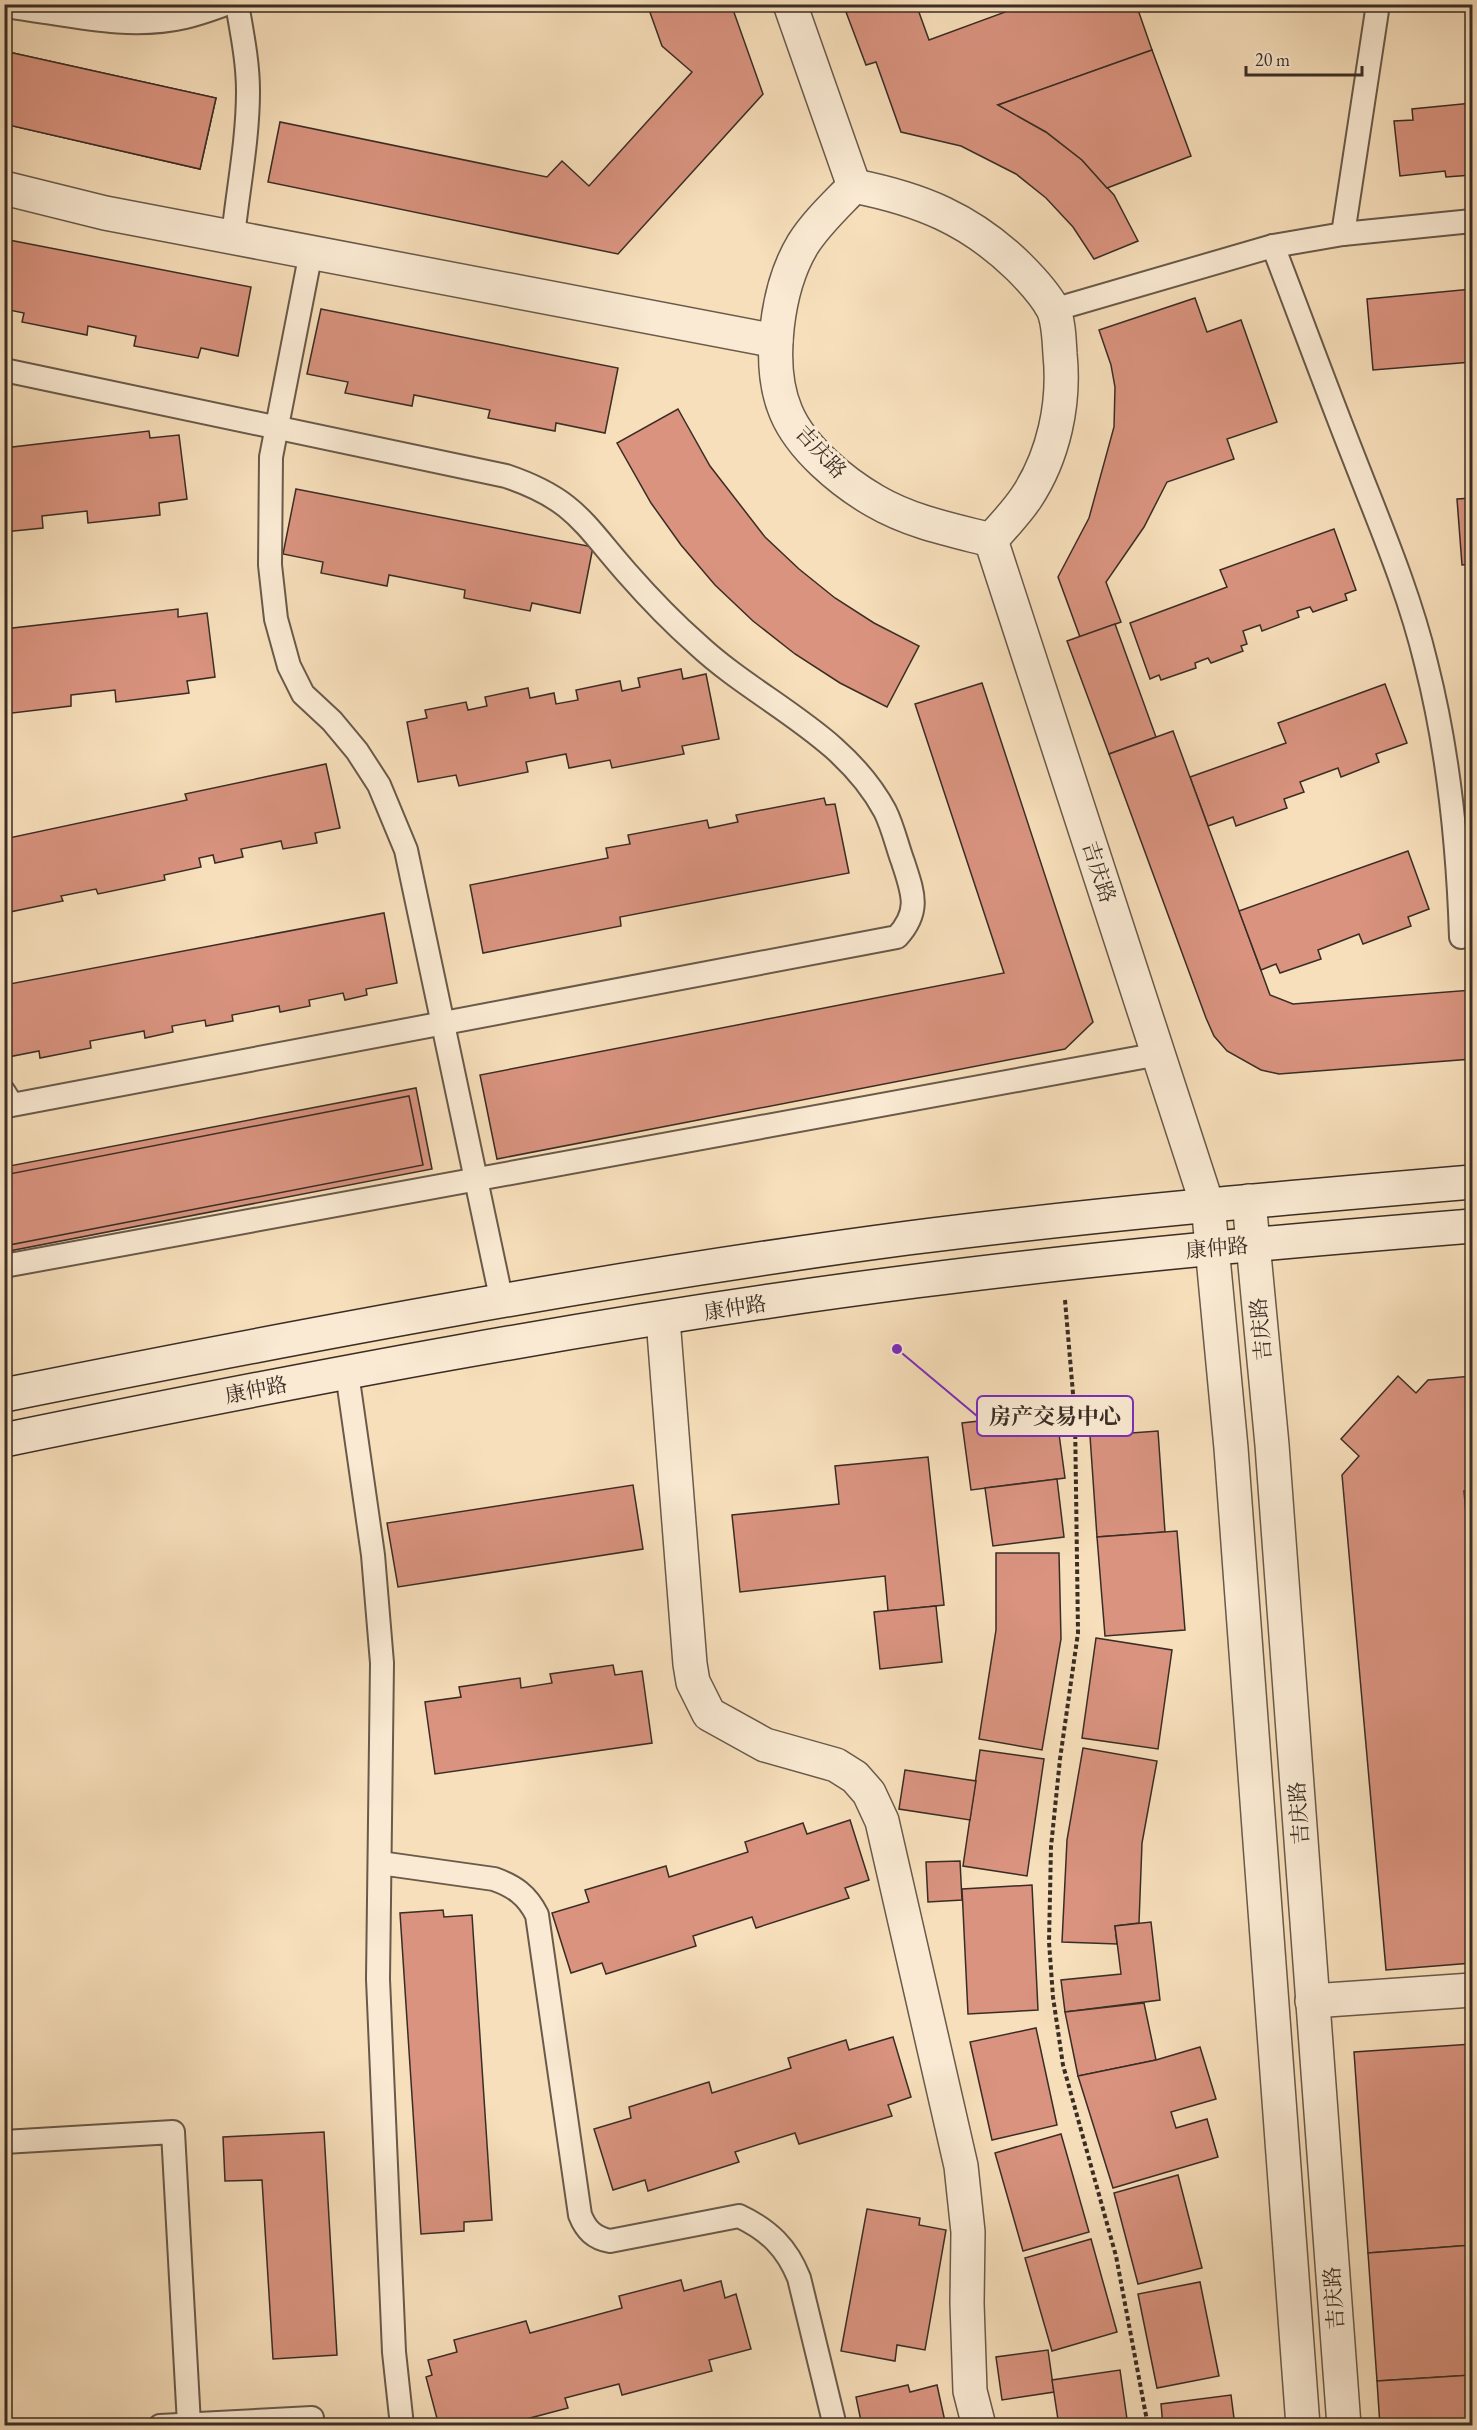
<svg xmlns="http://www.w3.org/2000/svg" width="1477" height="2430" viewBox="0 0 1477 2430" font-family="'EB Garamond','Noto Serif SC',serif">
<rect width="100%" height="100%" fill="#f7dfbb"/>
<filter id="stains"><feTurbulence type="fractalNoise" baseFrequency=".00333" numOctaves="4"/><feColorMatrix values="0 0 0 0 .2 0 0 0 0 .09 0 0 0 0 .02 0 0 0 .5 -.17"/></filter>
<radialGradient id="worn" r=".72"><stop offset=".6" stop-color="#630" stop-opacity="0"/><stop offset="1" stop-color="#630" stop-opacity=".3"/></radialGradient>
<g fill="#d9937f" stroke="#3a2d25" stroke-width="1.5">
<polygon points="647,4 731,4 763,94 618,254 268,182 280,122 547,177 562,161 589,186 692,72 662,46"/>
<polygon points="843,4 916,4 929,40 1027,4 1136,4 1152,50 998,105 1046,132 1082,160 1114,195 1138,241 1094,259 1073,227 1046,198 1016,174 961,146 901,132 876,62 866,65"/>
<polygon points="1152,50 1191,156 1107,188 1082,160 1046,132 998,105"/>
<polygon points="4,51 216,98 200,169 4,124"/>
<polygon points="4,51 216,98 200,169 4,124"/>
<polygon points="1472,103 1472,175 1446,177 1445,171 1400,176 1394,121 1413,120 1412,109"/>
<polygon points="4,239 251,287 238,356 201,348 198,358 134,346 136,336 88,326 87,335 22,322 24,313 4,309"/>
<polygon points="1472,289 1472,362 1373,370 1367,299"/>
<polygon points="1195,298 1207,332 1241,320 1277,422 1227,439 1234,459 1167,482 1144,527 1106,582 1121,622 1080,637 1058,577 1089,518 1114,427 1115,387 1111,365 1099,330"/>
<polygon points="321,309 618,368 605,433 556,423 555,431 488,418 490,410 414,395 412,406 345,393 348,382 307,374"/>
<polygon points="678,409 710,466 765,537 799,569 835,598 874,623 919,646 887,707 840,683 795,654 753,621 715,585 681,545 651,503 617,443"/>
<polygon points="149,431 150,438 179,435 187,499 159,503 160,515 88,523 87,511 42,516 43,528 4,532 4,448"/>
<polygon points="296,489 593,547 580,613 532,603 530,611 464,598 465,590 389,575 387,586 321,573 323,562 283,554"/>
<polygon points="1472,498 1472,564 1462,565 1457,499"/>
<polygon points="1334,529 1356,590 1345,594 1347,600 1313,612 1310,607 1297,611 1299,617 1262,631 1260,625 1243,631 1247,644 1241,646 1243,651 1211,663 1208,658 1195,663 1196,668 1161,680 1159,675 1150,679 1130,623 1227,587 1220,570"/>
<polygon points="178,609 178,617 207,613 215,677 187,681 189,693 116,702 115,690 71,695 71,706 4,714 4,629"/>
<polygon points="1115,624 1156,737 1109,754 1067,641"/>
<polygon points="681,669 683,679 706,674 719,739 682,746 684,754 612,768 610,760 569,768 566,754 526,762 528,772 459,786 456,775 418,782 407,722 427,718 425,710 466,702 468,710 487,706 485,697 528,688 530,698 554,693 556,704 578,700 576,690 620,681 622,691 640,687 638,678"/>
<polygon points="982,683 1093,1022 1065,1049 497,1159 480,1075 1004,973 915,704"/>
<polygon points="1385,684 1407,743 1376,754 1379,762 1341,777 1338,768 1300,782 1304,792 1284,799 1287,808 1236,826 1233,817 1208,826 1190,777 1286,743 1278,723"/>
<polygon points="1173,731 1270,995 1293,1004 1472,990 1472,1059 1279,1074 1261,1070 1227,1051 1214,1036 1206,1018 1109,754"/>
<polygon points="326,764 340,828 315,833 317,843 283,849 281,841 241,849 243,857 215,863 213,855 199,858 201,867 164,875 165,880 98,894 96,889 61,896 63,901 5,913 4,839 187,800 185,794"/>
<polygon points="824,798 826,805 835,804 849,873 620,917 621,926 483,953 470,885 608,858 606,848 630,844 628,835 707,820 709,828 738,822 736,815"/>
<polygon points="1408,851 1429,909 1408,917 1411,926 1363,944 1359,934 1318,950 1321,959 1280,973 1276,964 1261,970 1239,911"/>
<polygon points="384,913 397,983 366,989 367,995 345,1000 343,993 309,1000 310,1006 280,1012 279,1006 232,1015 233,1021 206,1026 205,1020 172,1026 173,1032 145,1038 144,1031 90,1041 91,1048 40,1058 39,1051 8,1057 4,1039 4,985"/>
<polygon points="416,1088 432,1169 4,1252 4,1167"/>
<polygon points="409,1096 423,1165 4,1246 4,1175"/>
<polygon points="1398,1376 1416,1393 1428,1380 1472,1376 1472,1490 1464,1491 1472,1581 1472,1963 1386,1970 1342,1475 1359,1456 1341,1439"/>
<polygon points="1056,1412 1065,1478 971,1490 962,1423"/>
<polygon points="1158,1431 1165,1532 1097,1537 1090,1436"/>
<polygon points="928,1457 944,1605 888,1611 885,1576 740,1592 732,1515 839,1504 835,1466"/>
<polygon points="1057,1479 1064,1537 993,1546 985,1488"/>
<polygon points="633,1485 643,1549 398,1587 387,1523"/>
<polygon points="1177,1531 1185,1630 1105,1636 1097,1537"/>
<polygon points="996,1553 1059,1553 1061,1639 1042,1750 979,1739 996,1630"/>
<polygon points="936,1606 942,1662 880,1669 874,1612"/>
<polygon points="1096,1638 1172,1650 1158,1749 1082,1738"/>
<polygon points="613,1665 615,1675 642,1671 652,1743 435,1774 425,1702 461,1697 459,1687 520,1678 521,1688 552,1683 550,1674"/>
<polygon points="1083,1748 1157,1761 1142,1843 1139,1923 1115,1926 1117,1944 1062,1942 1067,1840"/>
<polygon points="980,1750 1044,1759 1027,1876 963,1866"/>
<polygon points="905,1770 976,1781 970,1820 899,1809"/>
<polygon points="850,1820 869,1880 845,1888 849,1898 756,1928 752,1917 693,1936 696,1946 606,1974 602,1963 571,1973 552,1913 589,1902 585,1890 666,1866 669,1877 748,1852 745,1842 803,1823 807,1834"/>
<polygon points="960,1861 962,1900 928,1902 926,1862"/>
<polygon points="1032,1885 1038,2010 968,2014 962,1889"/>
<polygon points="443,1910 444,1917 472,1915 492,2220 464,2222 464,2231 421,2234 400,1913"/>
<polygon points="1151,1922 1160,2000 1065,2012 1061,1980 1121,1974 1115,1926"/>
<polygon points="1144,2003 1156,2060 1078,2076 1065,2012"/>
<polygon points="1036,2028 1057,2125 992,2140 970,2042"/>
<polygon points="893,2037 911,2097 888,2105 892,2116 799,2144 795,2133 735,2152 739,2162 648,2191 645,2180 613,2190 594,2129 631,2118 629,2107 709,2082 712,2093 791,2068 788,2058 846,2040 849,2050"/>
<polygon points="1472,2044 1472,2245 1368,2253 1354,2052"/>
<polygon points="1200,2047 1216,2099 1171,2112 1176,2128 1207,2119 1218,2157 1113,2188 1078,2076 1156,2060"/>
<polygon points="324,2132 337,2355 273,2359 262,2180 225,2181 223,2137"/>
<polygon points="1061,2134 1089,2232 1023,2251 995,2153"/>
<polygon points="1178,2175 1202,2268 1138,2284 1114,2193"/>
<polygon points="867,2209 920,2218 919,2225 946,2230 925,2350 897,2345 895,2361 841,2351"/>
<polygon points="1091,2239 1117,2332 1052,2351 1025,2258"/>
<polygon points="1472,2245 1472,2375 1377,2381 1368,2253"/>
<polygon points="681,2280 684,2291 721,2281 725,2298 736,2294 751,2349 709,2360 712,2371 622,2395 619,2384 565,2398 568,2408 500,2426 439,2426 426,2377 432,2375 428,2360 457,2352 454,2340 526,2321 530,2333 622,2308 619,2296"/>
<polygon points="1200,2282 1219,2376 1157,2388 1138,2294"/>
<polygon points="1048,2350 1054,2392 1002,2400 996,2357"/>
<polygon points="1120,2370 1128,2426 1059,2426 1052,2380"/>
<polygon points="1472,2375 1472,2426 1380,2426 1377,2381"/>
<polygon points="908,2385 910,2392 937,2385 946,2426 862,2426 856,2397"/>
<polygon points="1231,2395 1235,2426 1163,2426 1161,2404"/>
</g>
<g fill="none" stroke-linecap="round" stroke-linejoin="round">
<g stroke="#695a4a" stroke-width="26">
<g id="service">
<path d="M4 6C64 13 125 31 185 17 199 14 212 9 226 4"/>
<polyline points="1343,234 1378,4"/>
<path d="M233 237C238 189 248 140 248 91 248 62 242 33 237 4"/>
<path d="M1273 246C1300 316 1326 387 1354 458 1380 525 1409 592 1426 663 1449 753 1458 844 1461 937"/>
<polyline points="311,252 271,457 270,565 276,619 289,666 303,694 332,721 357,751 379,785 406,850 502,1302"/>
<polyline points="1053,310 1273,246 1343,234 1472,221"/>
<path d="M4 370 506 476C574 499 583 523 627 573 649 598 672 622 697 644 759 702 843 733 885 811 893 827 897 846 903 862 913 893 921 911 897 937L12 1105 4 1092"/>
<polyline points="4,1266 1159,1054"/>
<polyline points="347,1373 373,1555 382,1663 378,1979 394,2352 402,2426"/>
<path d="M380 1863 494 1879C514 1886 527 1895 537 1915L580 2215C586 2230 594 2238 610 2241L739 2216C769 2230 787 2248 799 2278L835 2426"/>
<polyline points="4,2142 173,2132 189,2424"/>
<polyline points="160,2426 312,2418"/>
</g>
</g>
<g stroke="#695a4a" stroke-width="36">
<g id="minor">
<polyline points="790,4 854,186"/>
<path d="M854 186C836 205 817 222 803 244 777 287 766 365 786 412 801 448 842 482 875 501 911 522 952 530 991 540"/>
<path d="M854 186C920 199 970 219 1019 267 1031 279 1045 294 1053 309 1059 322 1059 340 1060 354 1065 403 1054 456 1026 498 1016 513 1003 526 991 540"/>
<polyline points="4,188 105,213 776,341"/>
<polyline points="991,540 1207,1204"/>
<polyline points="663,1319 690,1664 693,1682 709,1714 765,1745 836,1765 855,1777 869,1793 882,1821 961,2166 968,2232 967,2303 970,2391 979,2426"/>
<polyline points="1312,2001 1472,1990"/>
</g>
</g>
<g stroke="#695a4a" stroke-width="36">
<g id="tertiary">
<polyline points="1249,1201 1272,1445 1344,2426"/>
<polyline points="1208,1204 1231,1448 1303,2426"/>
</g>
</g>
<g stroke="#3a2d25" stroke-width="36">
<g id="secondary">
<path d="M4 1395C304 1335 605 1278 908 1238 1096 1214 1284 1198 1472 1182"/>
<path d="M4 1440C306 1378 610 1320 916 1281 1101 1257 1287 1241 1472 1226"/>
</g>
</g>
<polyline stroke="#3a2d25" stroke-width="4" stroke-dasharray="4.5 3" stroke-linecap="butt" points="1065,1300 1075,1417 1078,1633 1060,1759 1051,1847 1049,1942 1053,1997 1063,2065 1116,2256 1148,2426"/>
<use href="#service" stroke="#faead3" stroke-width="22"/>
<use href="#minor" stroke="#faead3" stroke-width="33"/>
<use href="#tertiary" stroke="#faead3" stroke-width="33"/>
<use href="#secondary" stroke="#faead3" stroke-width="33"/>
</g>
<g text-anchor="middle" stroke-width="6" stroke-linejoin="round" paint-order="stroke">
<g font-size="21" fill="#3a2d25" stroke="#faead3">
<text transform="translate(821 452) rotate(47)" y="7">吉庆路</text>
<text transform="translate(1099 872) rotate(72)" y="7">吉庆路</text>
<text transform="translate(1217 1248) rotate(-5)" y="7">康仲路</text>
<text transform="translate(735 1308) rotate(-9)" y="7">康仲路</text>
<text transform="translate(1261 1329) rotate(-95)" y="7">吉庆路</text>
<text transform="translate(256 1390) rotate(-11)" y="7">康仲路</text>
<text transform="translate(1299 1813) rotate(-94)" y="7">吉庆路</text>
<text transform="translate(1334 2298) rotate(-94)" y="7">吉庆路</text>
</g>
</g>
<path fill="none" stroke="#7b2cbf" stroke-width="2" d="M897 1349L977 1416"/>
<circle fill="#7b2cbf" stroke="#faead3" stroke-width="2" cx="897" cy="1349" r="6"/>
<rect fill="#faead3" stroke="#7b2cbf" stroke-width="2" x="977" y="1396" width="156" height="40" rx="6"/>
<g font-size="22" text-anchor="middle" font-weight="bold" fill="#3a2d25">
<text x="1055" y="1424">房产交易中心</text>
</g>
<rect width="1477" height="2430" fill="none" stroke="#f7dfbb" stroke-width="24"/>
<rect x="6" y="6" width="1465" height="2418" fill="none" stroke="#3a2d25" stroke-width="3"/>
<rect x="12" y="12" width="1453" height="2406" fill="none" stroke="#3a2d25" stroke-width="1.5"/>
<path d="M1246 66v9h116v-9" fill="none" stroke="#3a2d25" stroke-width="3"/>
<text x="1255" y="66" font-size="18" fill="#3a2d25" stroke="#faead3" stroke-width="4.5" paint-order="stroke">20 m</text>
<rect width="100%" height="100%" filter="url(#stains)"/>
<rect width="100%" height="100%" fill="url(#worn)"/>
</svg>
